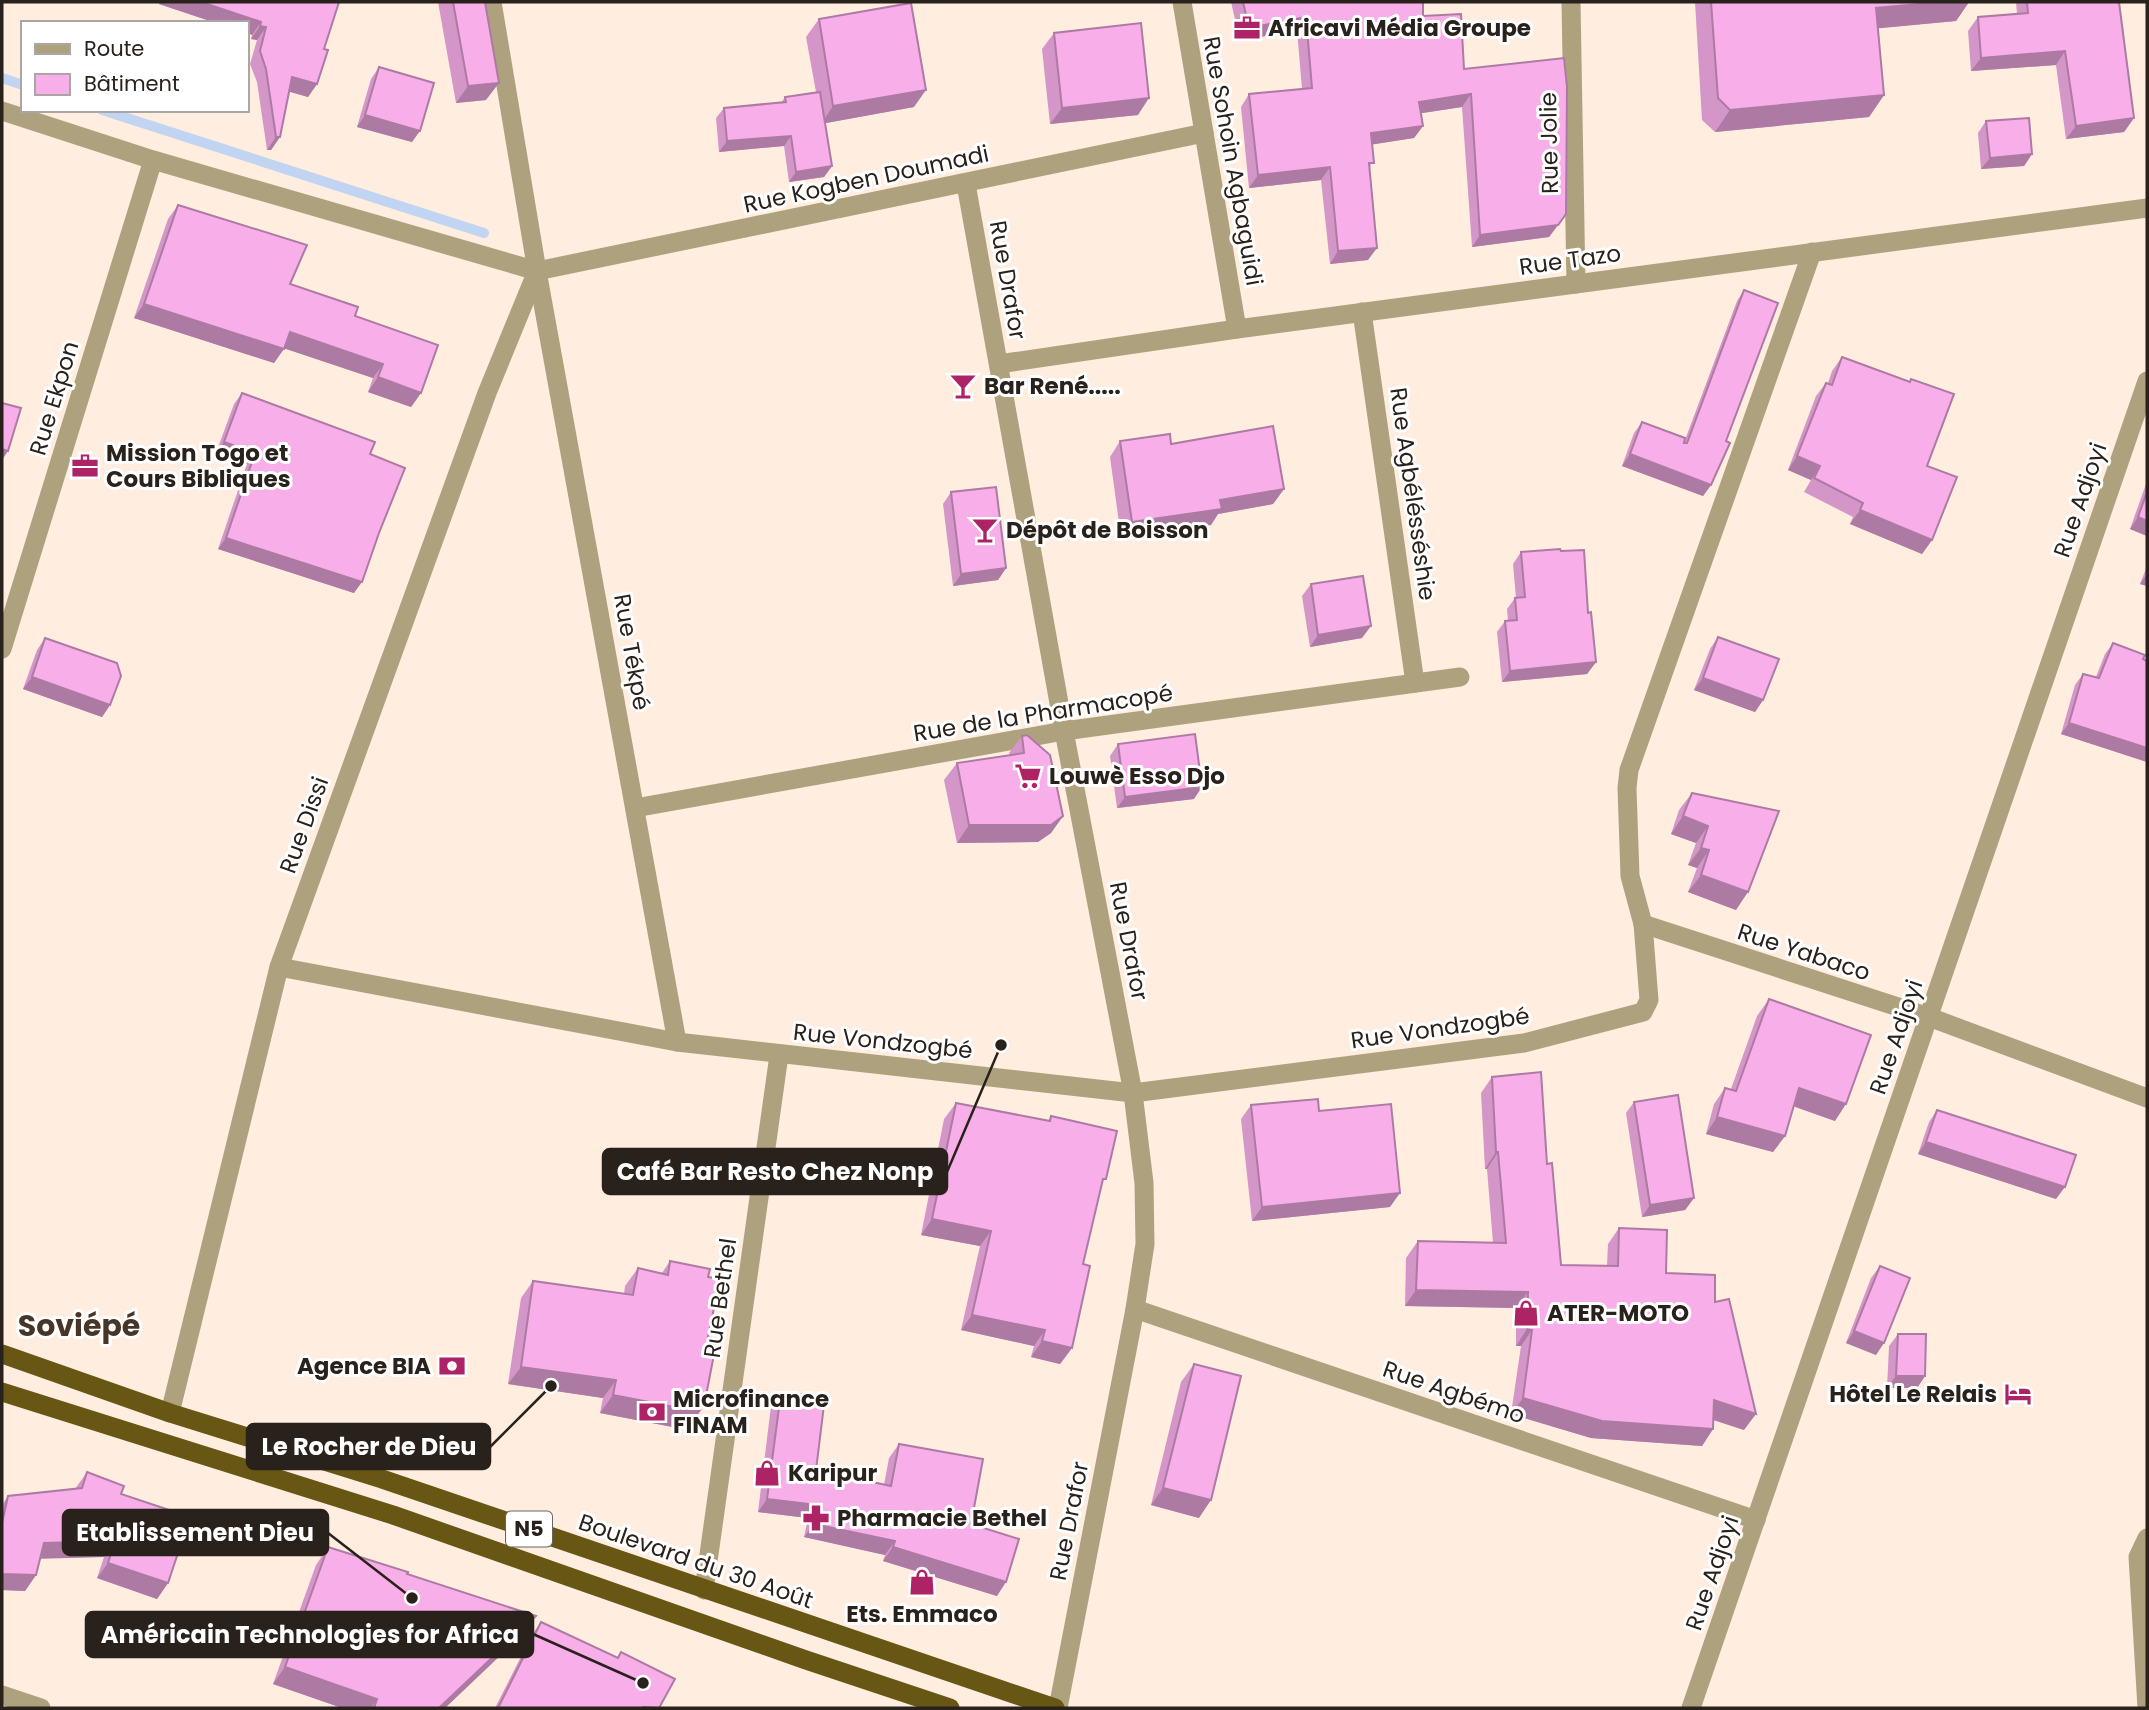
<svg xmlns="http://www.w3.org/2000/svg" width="2149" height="1710" viewBox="0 0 2149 1710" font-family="Poppins,sans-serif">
<rect width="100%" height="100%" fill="#ffeddf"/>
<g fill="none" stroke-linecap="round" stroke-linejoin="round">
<g stroke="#c1d5f2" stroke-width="10">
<polyline points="2,78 23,85"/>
<polyline points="102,110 484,233"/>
</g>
<g stroke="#aea27e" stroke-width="19">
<polyline points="492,2 537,271 677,1042"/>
<polyline points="1182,2 1237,329"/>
<polyline points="1571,2 1576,284"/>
<polyline points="2,111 153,160 537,271 1204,133"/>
<polyline points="966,184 1064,731 1133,1093 1144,1183 1145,1244 1135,1309 1058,1708"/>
<polyline points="1362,312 1415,683"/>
<polyline points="999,364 1237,329 2147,208"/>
<polyline points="2,649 153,160"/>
<polyline points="635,808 1064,731 1460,677"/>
<polyline points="1643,924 1929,1017 2147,1098"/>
<polyline points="279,967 677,1042 1133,1093 1524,1043 1643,1012 1649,1000 1643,924 1630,876 1627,788 1629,770 1812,252"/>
<polyline points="1135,1309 1756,1520"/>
<polyline points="170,1413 279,967 487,393 537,271"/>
<polyline points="704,1590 779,1055"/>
<polyline points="2,1695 41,1708"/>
<polyline points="1691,1708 2147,381"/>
<polyline points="2147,1708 2138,1557 2147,1538"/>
</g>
<g stroke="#685614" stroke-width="19">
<polyline points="2,1354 170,1413 382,1479 1055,1708"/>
<polyline points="2,1392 393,1515 806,1660 950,1708"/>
</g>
</g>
<g fill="#d496c8">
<polygon points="160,2 339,2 324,49 317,84 308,97 289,91 280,137 271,150 267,150 257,82 250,64 257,40 251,39 252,35 247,23 216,23 159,4"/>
<polygon points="438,2 485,2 486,100 456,103"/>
<polygon points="1231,2 1423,2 1423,16 1464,69 1566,214 1549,237 1472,247 1462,107 1421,113 1423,126 1414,138 1373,144 1370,170 1368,260 1330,264 1321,180 1249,188 1241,107 1249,94 1302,89 1297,30 1240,41"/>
<polygon points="1695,2 1969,2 1956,21 1878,28 1884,95 1869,117 1715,132 1702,120"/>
<polygon points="2016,2 2119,2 2134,118 2124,132 2066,139 2056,65 1971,71 1968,31 1978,17 2017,14"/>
<polygon points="819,19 914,107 825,123 832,166 824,177 789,182 784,146 719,152 716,118 724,108 781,103 785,97 816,92 806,37"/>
<polygon points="1054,33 1138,115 1050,124 1042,49"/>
<polygon points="379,67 412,142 357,127 371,79"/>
<polygon points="1986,121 2032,154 2024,166 1981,169 1978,133"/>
<polygon points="178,205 290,284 355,316 421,393 411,407 368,392 373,378 284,348 274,363 134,318 168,219"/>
<polygon points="1744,290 1726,441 1711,485 1703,496 1622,466 1634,433 1642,422 1685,440 1737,301"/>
<polygon points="1842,357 1927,466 1932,540 1922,554 1850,524 1853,517 1804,492 1811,480 1788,470 1816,396 1826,383 1828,383 1832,371"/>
<polygon points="242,393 370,454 379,533 354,593 218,549 247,464 216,453 234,404"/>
<polygon points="1120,441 1171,444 1284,489 1273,504 1218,514 1211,525 1121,537 1110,457"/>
<polygon points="2147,481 2147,536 2130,529"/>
<polygon points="951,492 1006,568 998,580 953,586 943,504"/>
<polygon points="1561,551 1588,613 1596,662 1587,674 1502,682 1497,632 1505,621 1508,621 1507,609 1515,598 1516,598 1513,564 1521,552"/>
<polygon points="2147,566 2147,586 2140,584"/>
<polygon points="1311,584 1362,638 1310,647 1302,596"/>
<polygon points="1718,637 1763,700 1755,712 1694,690 1710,649"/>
<polygon points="45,638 110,705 102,717 23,689 37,650"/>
<polygon points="2113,643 2147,661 2147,762 2061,734 2075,685 2083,674 2096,677 2105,654"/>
<polygon points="1022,736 1063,816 1051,833 1038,842 957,843 944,780 957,763 1010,755 1009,753"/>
<polygon points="1118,744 1194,799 1117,808 1110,756"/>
<polygon points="1692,793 1779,811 1736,910 1688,892 1697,868 1688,865 1696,843 1671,834 1679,810"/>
<polygon points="1769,999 1835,1121 1793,1106 1785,1136 1773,1152 1706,1134 1714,1104 1725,1088 1731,1089 1757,1016"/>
<polygon points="1492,1077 1547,1164 1561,1265 1607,1266 1608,1244 1619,1228 1666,1273 1715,1302 1744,1430 1713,1420 1713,1429 1702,1446 1591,1438 1511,1414 1521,1346 1516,1346 1516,1308 1405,1306 1406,1258 1418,1241 1493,1243 1487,1169 1485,1169 1481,1093"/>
<polygon points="1634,1102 1694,1198 1685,1210 1642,1217 1626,1113"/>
<polygon points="956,1103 1048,1121 1051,1116 1101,1186 1083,1264 1072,1348 1060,1364 1031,1357 1034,1346 961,1330 980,1246 921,1235 944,1119"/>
<polygon points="1251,1105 1319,1111 1390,1207 1252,1221 1241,1119"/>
<polygon points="1937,1110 2056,1199 1918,1154 1929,1122"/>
<polygon points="670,1261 708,1277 708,1337 704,1406 691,1424 687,1423 683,1429 600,1413 603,1398 508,1384 521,1298 533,1281 624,1294 625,1286 638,1268 662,1273"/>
<polygon points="1880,1266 1876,1355 1846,1343 1871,1278"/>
<polygon points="1898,1334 1925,1376 1917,1388 1887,1388 1889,1346"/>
<polygon points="1194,1364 1199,1518 1151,1505 1181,1382"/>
<polygon points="781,1392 816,1470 884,1485 889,1458 899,1444 971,1524 997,1596 883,1561 885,1555 804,1537 808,1518 758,1512 771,1406"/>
<polygon points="87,1472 121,1494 168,1583 157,1599 97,1578 104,1557 40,1558 36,1575 25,1591 2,1590 2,1505 8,1496 75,1489"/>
<polygon points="328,1547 407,1574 536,1616 524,1633 445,1708 342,1708 273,1684 316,1565"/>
<polygon points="541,1622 617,1658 621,1652 659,1708 495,1708 532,1635"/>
</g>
<g fill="#ad7aa3">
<polygon points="160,2 201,2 261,22 252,35 247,33 247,23 216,23 159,4"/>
<polygon points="1943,2 1969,2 1956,21 1861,30 1876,8"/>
<polygon points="1306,17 1297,30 1240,41 1249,28"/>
<polygon points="260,26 266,27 257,40 251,39"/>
<polygon points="2065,51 2056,65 1971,71 1981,58"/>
<polygon points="292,77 317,84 308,97 283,90"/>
<polygon points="499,83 486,100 456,103 468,86"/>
<polygon points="926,90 914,107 821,124 833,106"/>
<polygon points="1471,94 1462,107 1410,115 1419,102"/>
<polygon points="1884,95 1869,117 1715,132 1730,110"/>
<polygon points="1149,98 1138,115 1050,124 1062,108"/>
<polygon points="365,115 420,131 412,142 357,127"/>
<polygon points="2134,118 2124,132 2066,139 2076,126"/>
<polygon points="1423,126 1414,138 1363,146 1371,133"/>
<polygon points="791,136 784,146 719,152 727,141"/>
<polygon points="276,137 280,137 271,150 267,150"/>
<polygon points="2032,154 2024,166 1981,169 1990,158"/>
<polygon points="832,166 824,177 789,182 796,172"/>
<polygon points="1330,167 1321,180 1249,188 1258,175"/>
<polygon points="1558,225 1549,237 1472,247 1480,235"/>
<polygon points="1377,248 1368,260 1330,264 1338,251"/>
<polygon points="144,304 284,349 274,363 134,318"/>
<polygon points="290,332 383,364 373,378 280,347"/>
<polygon points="378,377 421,393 411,407 368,392"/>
<polygon points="224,442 255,453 247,464 216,453"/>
<polygon points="2,449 8,451 2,460"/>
<polygon points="1630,454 1711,485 1703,496 1622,466"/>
<polygon points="1797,456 1820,466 1811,480 1788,470"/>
<polygon points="1284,489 1273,504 1218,514 1211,525 1121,537 1132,522 1220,500"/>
<polygon points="1860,510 1932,540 1922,554 1850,524"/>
<polygon points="2138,517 2147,521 2147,536 2130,529"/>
<polygon points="226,538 362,582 354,593 218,549"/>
<polygon points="1006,568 998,580 953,586 961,574"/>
<polygon points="2147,574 2147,586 2140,584"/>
<polygon points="1371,626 1362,638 1310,647 1318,635"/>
<polygon points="1596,662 1587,674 1502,682 1510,671"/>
<polygon points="32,677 110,705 102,717 23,689"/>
<polygon points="1703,678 1763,700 1755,712 1694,690"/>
<polygon points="2069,723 2147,748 2147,762 2061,734"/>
<polygon points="1202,787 1194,799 1117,808 1125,797"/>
<polygon points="1063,816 1051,833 1038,842 957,843 969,825"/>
<polygon points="1683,816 1708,826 1696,843 1671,834"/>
<polygon points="1701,848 1709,850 1697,868 1688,865"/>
<polygon points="1701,875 1748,892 1736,910 1688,892"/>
<polygon points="1799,1088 1846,1104 1835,1121 1787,1104"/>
<polygon points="1717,1117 1785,1136 1773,1152 1706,1134"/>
<polygon points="1926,1142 2065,1187 2056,1199 1918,1154"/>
<polygon points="1496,1152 1498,1152 1487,1169 1485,1169"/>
<polygon points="1400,1193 1390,1207 1252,1221 1262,1207"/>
<polygon points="1694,1198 1685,1210 1642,1217 1650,1205"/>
<polygon points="932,1219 991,1231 980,1246 921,1235"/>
<polygon points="1416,1290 1528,1292 1516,1308 1405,1306"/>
<polygon points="972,1315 1045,1330 1034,1346 961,1330"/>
<polygon points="1527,1329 1532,1330 1521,1346 1516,1346"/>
<polygon points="1854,1331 1884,1343 1876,1355 1846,1343"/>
<polygon points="1042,1341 1072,1348 1060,1364 1031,1357"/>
<polygon points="521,1367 616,1380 603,1398 508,1384"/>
<polygon points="1896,1376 1925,1376 1917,1388 1887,1388"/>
<polygon points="613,1395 704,1406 691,1424 687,1423 683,1429 600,1413"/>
<polygon points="1523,1398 1713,1429 1702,1446 1591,1438 1511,1414"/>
<polygon points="1714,1400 1756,1414 1744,1430 1702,1416"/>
<polygon points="1163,1488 1211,1500 1199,1518 1151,1505"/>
<polygon points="767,1499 818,1505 808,1518 758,1512"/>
<polygon points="814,1524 895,1541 885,1555 804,1537"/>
<polygon points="115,1541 104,1557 33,1559 44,1543"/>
<polygon points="893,1547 1006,1582 997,1596 883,1561"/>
<polygon points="108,1563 168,1583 157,1599 97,1578"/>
<polygon points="2,1574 36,1575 25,1591 2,1590"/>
<polygon points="536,1616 524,1633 445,1708 439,1708"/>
<polygon points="285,1667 377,1699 371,1708 342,1708 273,1684"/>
</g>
<g fill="#f7aee9" stroke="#ad7aa3" stroke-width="2">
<polygon points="201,2 339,2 324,49 328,50 317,84 292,77 280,137 276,137 266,69 260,51 266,27 260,26 261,22"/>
<polygon points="453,2 485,2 499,83 468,86"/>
<polygon points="1243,2 1423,2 1423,16 1461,14 1464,69 1564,58 1567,87 1566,214 1558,225 1480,235 1471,94 1419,102 1423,126 1371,133 1374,163 1369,163 1377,248 1338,251 1330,167 1258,175 1249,94 1312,88 1306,17 1249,28"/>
<polygon points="1711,2 1943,2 1876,8 1884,95 1730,110 1718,98"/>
<polygon points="2027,2 2119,2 2134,118 2076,126 2065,51 1981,58 1978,17 2028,13"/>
<polygon points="911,3 926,90 833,106 819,19"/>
<polygon points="1141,23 1149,98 1062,108 1054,33"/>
<polygon points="379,67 434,83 420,131 365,115"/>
<polygon points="820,92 832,166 796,172 791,136 727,141 724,108 786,102 785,97"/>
<polygon points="2029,118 2032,154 1990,158 1986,121"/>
<polygon points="178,205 307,245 290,284 358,307 355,316 438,345 421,393 378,377 383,364 290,332 284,349 144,304"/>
<polygon points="1744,290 1778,303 1726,441 1730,443 1711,485 1630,454 1642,422 1685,438 1684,443 1687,443"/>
<polygon points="1842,357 1910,382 1911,379 1954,394 1927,466 1957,477 1932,540 1860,510 1863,503 1814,478 1820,466 1797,456 1826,383 1832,385"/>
<polygon points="242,393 375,442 370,454 405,468 379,533 362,582 226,538 255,453 224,442"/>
<polygon points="2,403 21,408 8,451 2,449"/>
<polygon points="1273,426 1284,489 1220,500 1222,509 1132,522 1120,441 1170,434 1171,444"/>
<polygon points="996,487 1006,568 961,574 951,492"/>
<polygon points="2147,492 2147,521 2138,517"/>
<polygon points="1560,549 1561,551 1584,550 1588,613 1591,612 1596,662 1510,671 1505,621 1517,620 1515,598 1525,597 1521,552"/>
<polygon points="1363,576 1371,626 1318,635 1311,584"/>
<polygon points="1718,637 1779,659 1763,700 1703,678"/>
<polygon points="45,638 117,663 121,676 110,705 32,677"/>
<polygon points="2113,643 2145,655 2143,659 2147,661 2147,748 2069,723 2083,674 2099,678"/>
<polygon points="1195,734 1202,787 1125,797 1118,744"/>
<polygon points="1027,735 1050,755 1063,816 1051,825 969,825 957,763 1024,753 1022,736"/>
<polygon points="1692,793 1779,811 1748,892 1701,875 1709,850 1701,848 1708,826 1683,816"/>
<polygon points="1769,999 1871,1035 1846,1104 1799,1088 1785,1136 1717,1117 1725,1088 1736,1091"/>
<polygon points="1541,1072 1547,1164 1552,1163 1561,1265 1618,1266 1619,1228 1667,1230 1666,1273 1715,1275 1715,1302 1729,1299 1756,1414 1714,1400 1713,1429 1602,1421 1523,1398 1532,1330 1527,1329 1528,1292 1416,1290 1418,1241 1506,1243 1498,1152 1496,1152 1492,1077"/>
<polygon points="1678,1095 1694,1198 1650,1205 1634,1102"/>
<polygon points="1318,1099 1319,1111 1391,1104 1400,1193 1262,1207 1251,1105"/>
<polygon points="956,1103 1050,1121 1051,1116 1117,1131 1106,1179 1103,1179 1083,1264 1090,1266 1072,1348 1042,1341 1045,1330 972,1315 991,1231 932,1219"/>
<polygon points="1937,1110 2076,1155 2065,1187 1926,1142"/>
<polygon points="670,1261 710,1269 708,1277 720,1279 708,1337 717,1339 704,1406 696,1404 695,1411 613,1395 616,1380 521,1367 533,1281 633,1295 638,1268 668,1275"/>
<polygon points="1880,1266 1910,1278 1884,1343 1854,1331"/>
<polygon points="1898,1334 1926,1334 1925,1376 1896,1376"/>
<polygon points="1194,1364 1241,1376 1211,1500 1163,1488"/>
<polygon points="781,1392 825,1397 816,1470 891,1486 899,1444 983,1459 971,1524 1019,1539 1006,1582 893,1547 895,1541 814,1524 818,1505 767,1499"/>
<polygon points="87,1472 124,1486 121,1494 190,1517 168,1583 108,1563 115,1541 44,1543 36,1575 2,1574 2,1523 8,1496 82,1488"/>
<polygon points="328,1547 408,1572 407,1574 536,1616 439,1708 374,1708 377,1699 285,1667"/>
<polygon points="541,1622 618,1658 621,1652 675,1679 659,1708 643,1707 643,1708 498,1708"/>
</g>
<defs>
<g id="office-bare" transform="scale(2.1)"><path d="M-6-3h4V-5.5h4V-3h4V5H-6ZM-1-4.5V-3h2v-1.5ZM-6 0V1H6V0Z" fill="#ad2365" stroke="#fff" stroke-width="2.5" paint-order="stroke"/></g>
<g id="bar-bare" transform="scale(2.1)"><path d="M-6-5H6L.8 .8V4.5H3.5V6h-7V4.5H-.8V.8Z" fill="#ad2365" stroke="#fff" stroke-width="2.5" paint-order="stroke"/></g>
<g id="supermarket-bare" transform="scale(2.1)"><path d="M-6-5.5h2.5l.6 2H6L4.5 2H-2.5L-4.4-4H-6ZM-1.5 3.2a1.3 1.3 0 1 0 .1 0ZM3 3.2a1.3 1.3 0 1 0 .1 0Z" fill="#ad2365" stroke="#fff" stroke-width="2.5" paint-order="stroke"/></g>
<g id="shop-bare" transform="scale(2.1)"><path d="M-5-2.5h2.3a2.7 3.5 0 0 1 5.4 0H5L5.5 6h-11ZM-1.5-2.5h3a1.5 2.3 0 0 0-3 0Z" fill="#ad2365" stroke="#fff" stroke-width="2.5" paint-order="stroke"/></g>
<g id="bank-bare" transform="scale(2.1)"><path d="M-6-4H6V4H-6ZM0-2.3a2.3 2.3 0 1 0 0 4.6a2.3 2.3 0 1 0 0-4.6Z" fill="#ad2365" stroke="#fff" stroke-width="2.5" paint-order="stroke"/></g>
<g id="hotel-bare" transform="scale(2.1)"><path d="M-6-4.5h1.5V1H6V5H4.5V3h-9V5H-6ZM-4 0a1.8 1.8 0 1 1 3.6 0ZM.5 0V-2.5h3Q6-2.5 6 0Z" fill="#ad2365" stroke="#fff" stroke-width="2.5" paint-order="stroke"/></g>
<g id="pharmacy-bare" transform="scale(2.1)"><path d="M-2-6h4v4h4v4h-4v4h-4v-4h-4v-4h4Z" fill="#ad2365" stroke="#fff" stroke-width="2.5" paint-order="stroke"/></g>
</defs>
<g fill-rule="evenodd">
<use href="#office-bare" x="1247" y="28"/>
<use href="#bar-bare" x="963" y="386"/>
<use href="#office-bare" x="85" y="466"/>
<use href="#bar-bare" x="985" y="530"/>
<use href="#supermarket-bare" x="1028" y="776"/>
<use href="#shop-bare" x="1526" y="1313"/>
<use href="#bank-bare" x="452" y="1366"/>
<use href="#hotel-bare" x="2018" y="1394"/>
<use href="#bank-bare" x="652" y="1412"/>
<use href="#shop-bare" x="767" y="1473"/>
<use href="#pharmacy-bare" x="816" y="1518"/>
<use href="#shop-bare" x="922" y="1582"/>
</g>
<g text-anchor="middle" stroke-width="6" stroke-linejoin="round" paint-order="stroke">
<rect fill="#fff" stroke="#69645f" stroke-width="2" x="506" y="1511.5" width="46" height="35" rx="5"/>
<g font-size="21" font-weight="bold" fill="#29211b">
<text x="529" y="1536">N5</text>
</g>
<g font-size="23" font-weight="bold" fill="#29211b" stroke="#fff" text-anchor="start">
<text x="1268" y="36">Africavi Média Groupe</text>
<text x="984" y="394">Bar René.....</text>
<text x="106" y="461">Mission Togo et<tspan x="106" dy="26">Cours Bibliques</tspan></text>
<text x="1006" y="538">Dépôt de Boisson</text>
<text x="1049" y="784">Louwè Esso Djo</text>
<text x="1547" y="1321">ATER-MOTO</text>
<text x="431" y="1374" text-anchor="end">Agence BIA</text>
<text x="1997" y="1402" text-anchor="end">Hôtel Le Relais</text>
<text x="673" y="1407">Microfinance<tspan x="673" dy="26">FINAM</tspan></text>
<text x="788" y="1481">Karipur</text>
<text x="837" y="1526">Pharmacie Bethel</text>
<text x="922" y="1622" text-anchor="middle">Ets. Emmaco</text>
</g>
<g font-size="23" fill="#29211b" stroke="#fff">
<text transform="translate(1549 143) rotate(-91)" y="8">Rue Jolie</text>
<text transform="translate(1233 161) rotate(80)" y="8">Rue Sohoin Agbaguidi</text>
<text transform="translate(866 179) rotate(-12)" y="8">Rue Kogben Doumadi</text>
<text transform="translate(1570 260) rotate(-8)" y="8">Rue Tazo</text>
<text transform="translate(1008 280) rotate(80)" y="8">Rue Drafor</text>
<text transform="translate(54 398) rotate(-73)" y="8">Rue Ekpon</text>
<text transform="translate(1413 494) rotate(82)" y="8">Rue Agbélésséshie</text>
<text transform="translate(2080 500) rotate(-71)" y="8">Rue Adjoyi</text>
<text transform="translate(632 652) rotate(80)" y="8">Rue Tékpé</text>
<text transform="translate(1043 713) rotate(-9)" y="8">Rue de la Pharmacopé</text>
<text transform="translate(304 825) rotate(-70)" y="8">Rue Dissi</text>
<text transform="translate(1129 941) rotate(79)" y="8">Rue Drafor</text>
<text transform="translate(1804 952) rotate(18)" y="8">Rue Yabaco</text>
<text transform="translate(1440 1028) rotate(-8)" y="8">Rue Vondzogbé</text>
<text transform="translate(1896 1037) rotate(-71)" y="8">Rue Adjoyi</text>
<text transform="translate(883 1041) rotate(6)" y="8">Rue Vondzogbé</text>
<text transform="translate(720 1298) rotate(-82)" y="8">Rue Bethel</text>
<text transform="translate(1454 1392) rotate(19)" y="8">Rue Agbémo</text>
<text transform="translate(1069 1521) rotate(-79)" y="8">Rue Drafor</text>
<text transform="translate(696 1561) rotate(19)" y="8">Boulevard du 30 Août</text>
<text transform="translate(1712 1573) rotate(-71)" y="8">Rue Adjoyi</text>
</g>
<g font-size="30" font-weight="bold" fill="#473628" stroke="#fff">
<text x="79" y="1336">Soviépé</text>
</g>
</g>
<path fill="none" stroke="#29211b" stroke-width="2.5" d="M1001 1045L947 1172M551 1386L490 1447M412 1598L328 1533M643 1683L533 1634"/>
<g fill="#29211b" stroke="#fff" stroke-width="2.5">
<circle cx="1001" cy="1045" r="7"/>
<circle cx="551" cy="1386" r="7"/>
<circle cx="412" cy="1598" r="7"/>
<circle cx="643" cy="1683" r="7"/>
</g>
<g fill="#29211b" stroke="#29211b" stroke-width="2.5">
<rect x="603" y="1149" width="344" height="45" rx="7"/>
<rect x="247" y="1424" width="243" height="45" rx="7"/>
<rect x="63" y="1510" width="265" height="45" rx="7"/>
<rect x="86" y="1612" width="447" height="45" rx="7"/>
</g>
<g font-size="24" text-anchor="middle" font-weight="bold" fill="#fff">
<text x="775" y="1180">Café Bar Resto Chez Nonp</text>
<text x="369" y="1455">Le Rocher de Dieu</text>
<text x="195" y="1541">Etablissement Dieu</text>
<text x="310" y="1643">Américain Technologies for Africa</text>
</g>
<rect width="2149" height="1710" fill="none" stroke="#29211b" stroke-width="7"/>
<rect x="21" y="21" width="228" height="91" fill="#ffffff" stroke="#a9a6a4" stroke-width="2"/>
<rect x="35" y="44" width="35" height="10" fill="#aea27e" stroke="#a9a6a4" stroke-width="2"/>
<text x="84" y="56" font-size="21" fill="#29211b">Route</text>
<rect x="35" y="74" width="35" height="21" fill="#f7aee9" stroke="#a9a6a4" stroke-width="2"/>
<text x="84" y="91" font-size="21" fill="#29211b">Bâtiment</text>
</svg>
